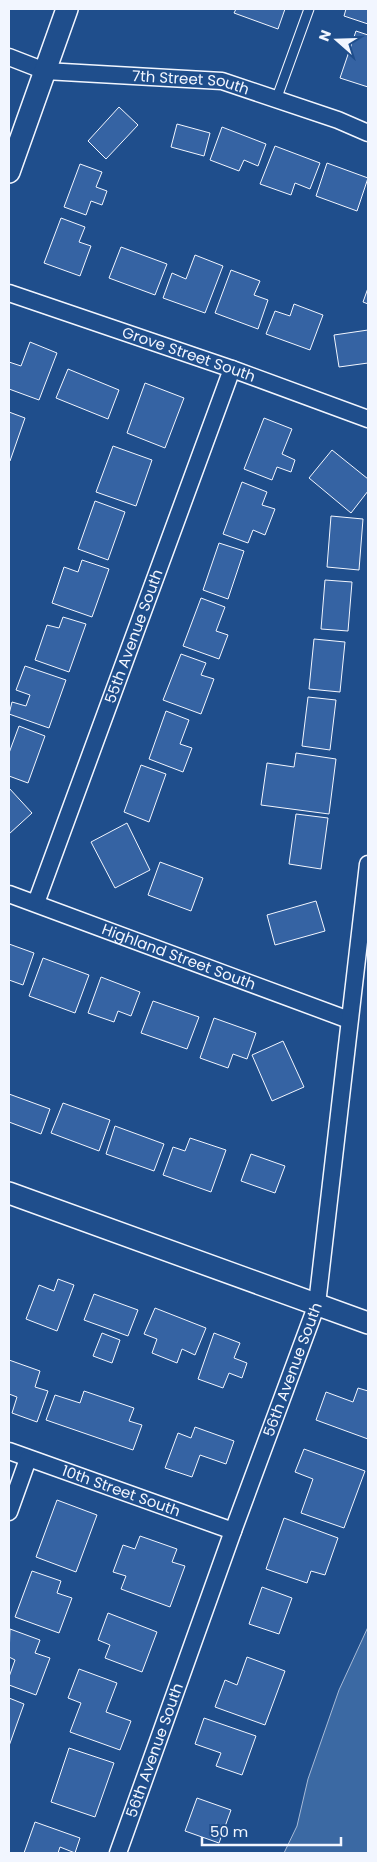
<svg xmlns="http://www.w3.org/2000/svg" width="377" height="1862" viewBox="0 0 377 1862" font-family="Poppins,sans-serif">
<rect width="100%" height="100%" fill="#1f4e8c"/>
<polygon fill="#3b69a3" stroke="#a8bbd7" points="368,1627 368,1853 284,1853 297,1826 308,1779 339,1690"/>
<g fill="#3563a3" stroke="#f2f6ff">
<polygon points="236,9 285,9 278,29 234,13"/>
<polygon points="346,9 368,9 368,24 344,16"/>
<polygon points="356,31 368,35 368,87 340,78"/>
<polygon points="119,107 138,125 106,159 88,141"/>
<polygon points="177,124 210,133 204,156 171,147"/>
<polygon points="222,127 266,144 258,166 244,160 239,171 210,160"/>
<polygon points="275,146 320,163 310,189 295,183 291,195 260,184"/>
<polygon points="327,163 368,178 357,211 316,196"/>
<polygon points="80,164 102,172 96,187 107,191 102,205 91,201 86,215 64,207"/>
<polygon points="61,218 85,227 79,242 91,246 80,276 44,263"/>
<polygon points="121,247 167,264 155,295 109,278"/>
<polygon points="195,255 223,266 205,313 163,298 172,273 186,279"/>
<polygon points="231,270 260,281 254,295 268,300 258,329 215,313"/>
<polygon points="368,288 368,304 363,302"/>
<polygon points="294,304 323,315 310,350 266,334 275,311 290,316"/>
<polygon points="368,330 368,363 339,367 334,335"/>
<polygon points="30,342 57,353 39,400 9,389 9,362 21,366"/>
<polygon points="68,369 119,390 108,419 56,398"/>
<polygon points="145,383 184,398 165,448 127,433"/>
<polygon points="9,412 25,418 10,461 9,460"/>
<polygon points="264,418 292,429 282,454 295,460 291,472 277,467 272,480 244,469"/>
<polygon points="113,446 152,460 136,506 96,492"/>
<polygon points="332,450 368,479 368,491 351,513 309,478"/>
<polygon points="242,482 267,492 262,505 275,509 265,535 253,530 248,543 223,534"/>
<polygon points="95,501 125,512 108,560 78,549"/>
<polygon points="331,516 363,519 359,570 327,567"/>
<polygon points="219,543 244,551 228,599 203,590"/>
<polygon points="82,560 109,569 92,617 52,603 64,567 78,572"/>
<polygon points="325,580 352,582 348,631 321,629"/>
<polygon points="201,598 225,607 216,631 228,635 219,659 183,646"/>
<polygon points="63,617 86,624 69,672 35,660 47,625 59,628"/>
<polygon points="314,639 345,642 340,692 309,689"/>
<polygon points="181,654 206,663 201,675 214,679 201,714 163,700"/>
<polygon points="25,666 66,680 49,728 9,714 12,702 26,706 30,695 16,690"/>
<polygon points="308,697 336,700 330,750 302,746"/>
<polygon points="166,711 189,720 180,744 192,748 183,772 149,759"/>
<polygon points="19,726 45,736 28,783 9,776 9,753"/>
<polygon points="296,753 336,759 329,814 261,805 267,763 294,767"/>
<polygon points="141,765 166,774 149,822 124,812"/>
<polygon points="9,788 32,813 9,834"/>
<polygon points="296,814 328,818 321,869 289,864"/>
<polygon points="127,823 150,870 115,888 91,842"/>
<polygon points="160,862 203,878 191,911 148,895"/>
<polygon points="316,901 325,931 275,945 267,915"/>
<polygon points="9,944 34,953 23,985 9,980"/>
<polygon points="43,958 89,975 75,1013 29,996"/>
<polygon points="101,977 140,992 131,1016 118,1011 114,1022 88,1013"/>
<polygon points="153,1001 199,1017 187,1049 141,1033"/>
<polygon points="214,1018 256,1033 247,1059 233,1054 228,1068 200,1058"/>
<polygon points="283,1041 304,1087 272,1101 252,1055"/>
<polygon points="9,1094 50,1109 41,1134 9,1122"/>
<polygon points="63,1103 110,1120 99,1151 51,1133"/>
<polygon points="115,1126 164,1144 154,1171 106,1154"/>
<polygon points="190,1138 226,1150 211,1192 163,1175 173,1147 185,1151"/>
<polygon points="251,1154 285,1166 275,1193 241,1181"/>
<polygon points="58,1279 74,1285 57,1331 26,1319 39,1285 54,1291"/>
<polygon points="94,1294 138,1310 128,1336 84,1320"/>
<polygon points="155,1308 206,1328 195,1355 182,1349 177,1363 152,1353 157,1339 144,1334"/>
<polygon points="102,1333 120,1340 112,1363 93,1356"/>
<polygon points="214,1333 240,1343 234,1358 247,1363 242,1378 229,1373 223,1388 198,1379"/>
<polygon points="9,1360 40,1371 35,1387 48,1391 37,1422 12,1413 17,1397 9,1394"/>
<polygon points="358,1388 368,1391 368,1439 316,1420 326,1392 353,1402"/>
<polygon points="84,1391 134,1408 129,1421 142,1425 133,1450 46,1420 55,1395 80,1403"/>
<polygon points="195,1427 234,1441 226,1464 200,1455 192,1477 165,1468 178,1433 191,1438"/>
<polygon points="304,1449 365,1471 344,1528 301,1513 313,1479 295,1472"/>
<polygon points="57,1500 97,1515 76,1572 36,1557"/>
<polygon points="284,1518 338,1538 325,1575 311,1571 307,1583 266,1569"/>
<polygon points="140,1536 177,1549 172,1562 185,1566 170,1607 121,1589 126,1576 113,1572 123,1545 135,1549"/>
<polygon points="32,1571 61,1581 57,1593 72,1598 59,1633 15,1617"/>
<polygon points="262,1587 292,1598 279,1634 249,1624"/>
<polygon points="108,1613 157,1632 142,1672 105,1658 110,1645 98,1640"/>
<polygon points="10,1629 40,1640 35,1653 50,1658 36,1695 9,1685 9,1677 15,1660 9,1657"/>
<polygon points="247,1657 285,1671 265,1725 215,1707 225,1680 237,1685"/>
<polygon points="79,1669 117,1683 106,1712 131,1721 120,1750 70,1732 81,1703 68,1698"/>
<polygon points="9,1698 24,1704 9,1746"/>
<polygon points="204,1718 256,1736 242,1775 216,1766 221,1753 195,1744"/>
<polygon points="69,1748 114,1763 95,1817 51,1802"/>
<polygon points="197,1798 231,1810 219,1843 185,1831"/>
<polygon points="35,1822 80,1838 75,1853 60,1847 58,1853 24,1853"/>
</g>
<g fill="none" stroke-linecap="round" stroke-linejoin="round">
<g stroke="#f2f6ff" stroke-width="11">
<polyline id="service" points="276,100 309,9"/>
</g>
<g stroke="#f2f6ff" stroke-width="19">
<g id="minor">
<path id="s1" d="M9 57 45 71 222 81 338 120 368 133"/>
<path id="s2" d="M9 293 232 369 368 419"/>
<path id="s3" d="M9 894 349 1020"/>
<path id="s4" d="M36 903 232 369"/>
<path id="s5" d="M9 1451 233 1531"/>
<polyline points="9,1512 28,1459"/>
<path id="s6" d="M118 1853 233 1531 317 1304 368 864"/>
</g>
</g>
<g stroke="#f2f6ff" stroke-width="24">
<g id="tertiary">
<polyline points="9,172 67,9"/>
<polyline points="9,1193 368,1323"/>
</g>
</g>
<use href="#service" stroke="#1f4e8c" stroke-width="9"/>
<use href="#minor" stroke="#1f4e8c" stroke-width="16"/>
<use href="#tertiary" stroke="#1f4e8c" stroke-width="21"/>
</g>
<g text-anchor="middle" stroke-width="4" stroke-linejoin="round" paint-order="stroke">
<g font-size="15" fill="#f2f6ff" stroke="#1f4e8c">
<text dy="5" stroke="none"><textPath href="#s1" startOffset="185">7th Street South</textPath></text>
<text dy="5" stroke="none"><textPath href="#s2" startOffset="190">Grove Street South</textPath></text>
<text dy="5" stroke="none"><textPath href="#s4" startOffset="284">55th Avenue South</textPath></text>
<text dy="5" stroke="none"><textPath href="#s3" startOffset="181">Highland Street South</textPath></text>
<text dy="5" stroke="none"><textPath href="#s6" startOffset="514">56th Avenue South</textPath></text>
<text dy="5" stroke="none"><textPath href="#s5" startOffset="119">10th Street South</textPath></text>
<text dy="5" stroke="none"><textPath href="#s6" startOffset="109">56th Avenue South</textPath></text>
</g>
</g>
<rect width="377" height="1862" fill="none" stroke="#f2f6ff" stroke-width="20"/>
<g transform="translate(337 40) rotate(290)" stroke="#1f4e8c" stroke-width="4" paint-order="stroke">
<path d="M0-4L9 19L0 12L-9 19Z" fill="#f2f6ff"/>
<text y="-8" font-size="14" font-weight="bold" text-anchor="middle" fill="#f2f6ff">N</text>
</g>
<path d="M202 1837v8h139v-8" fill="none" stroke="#f2f6ff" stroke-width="2.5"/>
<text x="210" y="1837" font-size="15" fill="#f2f6ff" stroke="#1f4e8c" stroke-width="4" paint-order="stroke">50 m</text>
</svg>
